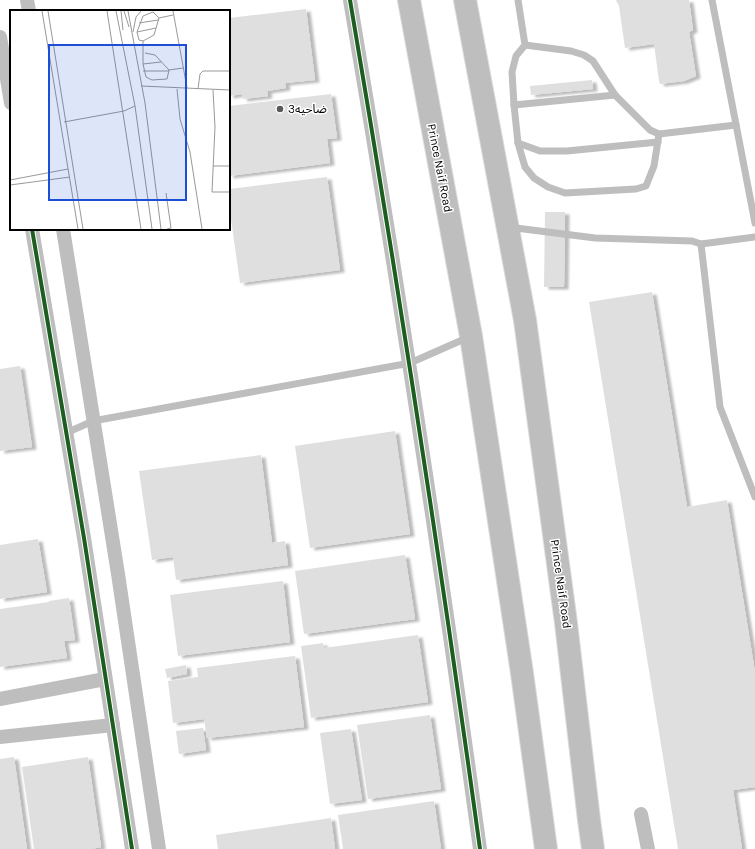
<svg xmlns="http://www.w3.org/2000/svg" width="755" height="849" viewBox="0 0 755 849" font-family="Karla,'Noto Sans Arabic',sans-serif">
<defs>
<filter id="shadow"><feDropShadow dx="4.5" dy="2.5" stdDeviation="1" flood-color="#0004"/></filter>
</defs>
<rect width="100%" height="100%" fill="#fff"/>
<g fill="#dfdfdf" filter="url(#shadow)">
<polygon points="616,0 689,0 693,30 689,32 696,76 684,81 660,84 659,81 654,44 625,48 619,6"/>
<polygon points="306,9 315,80 285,83 286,88 267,91 268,96 243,99 242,94 229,96 229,18"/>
<polygon points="592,80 593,89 531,95 530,86"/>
<polygon points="331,94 337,138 327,139 330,163 229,176 229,106"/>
<polygon points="327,177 340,270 240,283 229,205 229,189"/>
<polygon points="545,212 565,212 564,287 544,287"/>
<polygon points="652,292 687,507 727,500 755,672 755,787 733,790 742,849 678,849 589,302"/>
<polygon points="20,366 32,447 0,451 0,369"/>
<polygon points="395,431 410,534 310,548 295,446"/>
<polygon points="261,455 272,543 285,541 288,565 176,580 173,557 152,560 139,471"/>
<polygon points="38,539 47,592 0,599 0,545"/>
<polygon points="405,555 415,619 304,634 295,571"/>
<polygon points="283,581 290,642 178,656 170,595"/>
<polygon points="69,598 75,640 64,641 67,658 0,667 0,609 49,602 49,601"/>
<polygon points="418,635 428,702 311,718 301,646 323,643 324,648"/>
<polygon points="295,656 304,727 207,738 204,719 173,723 168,681 198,677 197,668"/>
<polygon points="186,665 187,674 167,678 165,669"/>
<polygon points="430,715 441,789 368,799 357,725"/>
<polygon points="203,728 206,750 179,754 176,731"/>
<polygon points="351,729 362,800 330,804 320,733"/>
<polygon points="14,757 27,849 0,849 0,759"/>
<polygon points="88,757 101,847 91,849 34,849 22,767"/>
<polygon points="434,801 441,849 343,849 338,815"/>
<polygon points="331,818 335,849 218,849 216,835"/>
</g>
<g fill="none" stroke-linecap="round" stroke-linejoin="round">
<g stroke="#dbdbdb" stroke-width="24">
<g id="primary">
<polyline points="409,0 471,336 522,673 546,849"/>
<polyline points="465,0 525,320 566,623 589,820 593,849"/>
</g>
</g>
<g stroke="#bebebe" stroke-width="7">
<polyline points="518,0 525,45 516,56 512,72 514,105 518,143 525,167 534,178 548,187 565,193 636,189 646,186 654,166 659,134"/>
<polyline points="712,0 755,223"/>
<polyline points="525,45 571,51 584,55 593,61 615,95 650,130 659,134 736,125"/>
<polyline points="514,105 615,95"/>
<polyline points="518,143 540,151 567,151 658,142"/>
<polyline points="510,228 516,228 595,238 692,241 701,244 755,237"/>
<polyline points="701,244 720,407 755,497"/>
<polyline points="66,433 93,421 410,363 469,337"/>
</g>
<g stroke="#bebebe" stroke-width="14">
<polyline points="27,0 29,11"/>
<path d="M350 0C398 282 441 565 480 849"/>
<polyline points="0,37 11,103"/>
<polyline points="32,229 84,538 132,849"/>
<polyline points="63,229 118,574 159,849"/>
<polyline points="0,699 105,679"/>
<polyline points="0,737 113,725"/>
<polyline points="641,814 648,849"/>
</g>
<use href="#primary" stroke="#bebebe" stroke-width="22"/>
<g stroke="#fff" stroke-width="6">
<g id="cycleway">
<path d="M350 0C398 282 441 565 480 849"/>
<polyline points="32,229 84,538 132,849"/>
</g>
</g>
<use href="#cycleway" stroke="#1b5e20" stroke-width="4"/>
</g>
<circle fill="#595959" stroke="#fff" stroke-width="1.5" cx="280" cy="109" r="4"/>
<g text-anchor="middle" stroke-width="3" stroke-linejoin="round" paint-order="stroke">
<g font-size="12" fill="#000" stroke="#fff" text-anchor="start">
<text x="288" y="113">ضاحيه3</text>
</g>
<g font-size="12" fill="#000" stroke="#fff">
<text transform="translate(440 168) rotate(79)" y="4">Prince Naif Road</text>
<text transform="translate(561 584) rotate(82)" y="4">Prince Naif Road</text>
</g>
</g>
<g transform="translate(10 10)">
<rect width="220" height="220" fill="#fff"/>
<path fill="none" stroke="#999" stroke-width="1" d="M32 1 68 219M38 1 73 219M97 1 131 219M106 1 125 96 142 219M111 1 113 20M114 1 119 17M118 1 135 93 151 219M163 1 177 78M129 13 148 10M123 22 126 7 131 1M127 22 146 18M133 31V54L136 67 142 70 157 69 159 60M133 31 129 30 127 22 133 6 143 2 149 8M133 31 144 25 149 8 163 5M135 43 145 45 159 60 173 58M133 54 151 52M133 61H159M131 76 220 80M167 79 170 109 180 142 192 219M188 79 190 64 193 61H220M203 80 205 117 202 182H220M54 112 114 101 125 96M203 156H220M0 170 58 159M0 175 60 167M156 183 161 218 157 219"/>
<path fill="#1d4ed8" fill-opacity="0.15" stroke="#1d4ed8" stroke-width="2" d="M39 35H176V190H39Z"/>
<rect width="220" height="220" fill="none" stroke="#000" stroke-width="2"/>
</g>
</svg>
